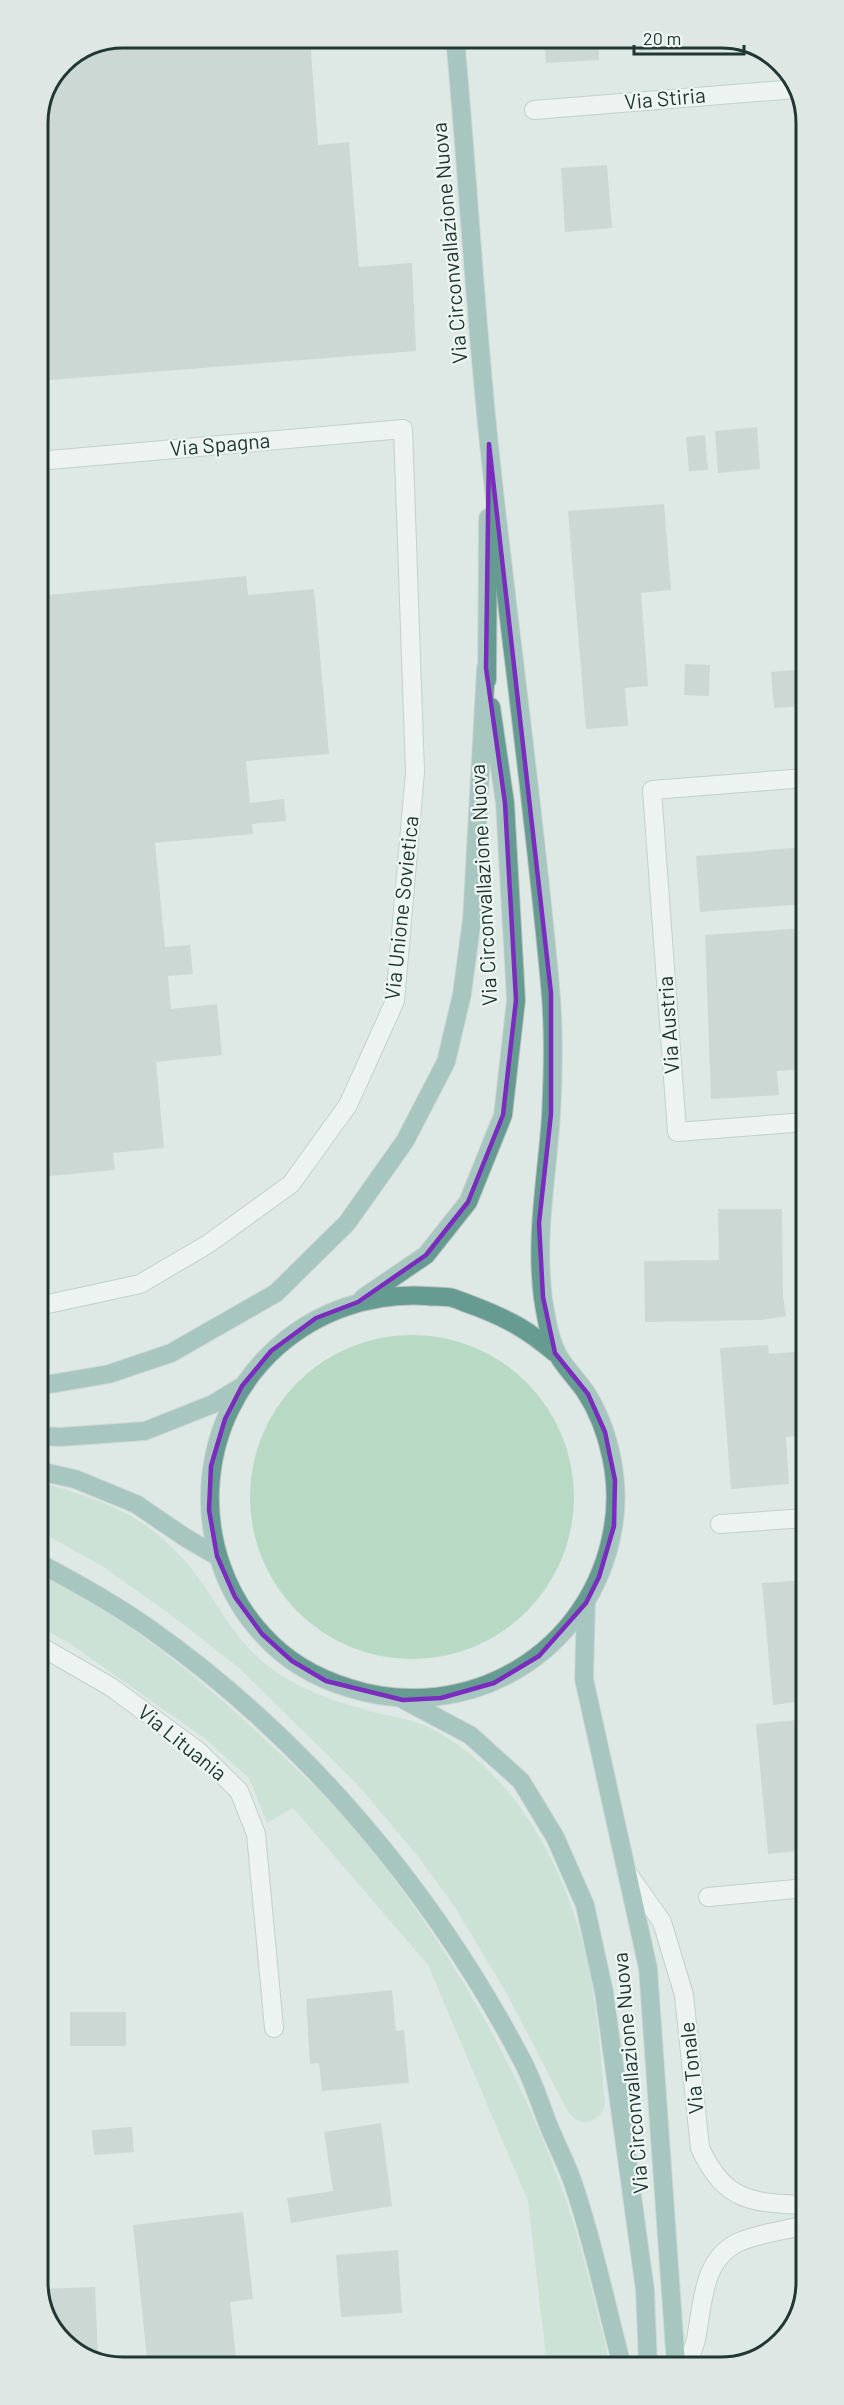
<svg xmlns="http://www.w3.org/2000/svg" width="844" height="2405" viewBox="0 0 844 2405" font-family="Barlow,sans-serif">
<rect width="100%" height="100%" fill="#dee9e5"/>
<g fill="#b8d9c4">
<circle cx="412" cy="1497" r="162"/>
<path d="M39 1482C109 1501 156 1519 200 1580 221 1610 238 1643 268 1666 301 1691 337 1702 377 1713 391 1716 407 1719 421 1724 504 1760 556 1850 580 1933 597 1989 600 2049 605 2106 596 2125 581 2128 568 2112L507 1994 456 1909 420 1859 357 1784 239 1668 171 1615 102 1566 39 1531Z"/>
<path d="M39 1571C119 1614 188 1668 255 1730 290 1763 328 1797 359 1834 448 1943 521 2070 567 2203 579 2239 588 2274 597 2311 601 2329 607 2347 609 2365H547L528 2201 428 1965 293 1808 267 1823 249 1778 204 1738 69 1643 40 1627Z"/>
</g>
<g fill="#b4c3be">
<polygon points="123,38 310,38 318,145 349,142 359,267 412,263 416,351 38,381 38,118 63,62"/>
<polygon points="544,38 598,38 599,60 546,63"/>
<polygon points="639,38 727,38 742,44 640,51"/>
<polygon points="607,165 612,228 565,232 561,168"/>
<polygon points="757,427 760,469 718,473 715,431"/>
<polygon points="705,435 708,470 689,471 686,437"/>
<polygon points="664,504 671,590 641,593 648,686 625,688 628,726 586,729 568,511"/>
<polygon points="804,567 804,640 803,640 797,568"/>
<polygon points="246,576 248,595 314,589 329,754 246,761 250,803 284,799 286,821 252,824 253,834 155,843 165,947 190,945 193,974 168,976 171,1009 217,1004 222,1055 156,1062 164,1148 113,1153 115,1170 39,1177 38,596"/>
<polygon points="685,664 710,665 709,696 684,695"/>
<polygon points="804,669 804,706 774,708 771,672"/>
<polygon points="805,847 805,904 700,912 696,856"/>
<polygon points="805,928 805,1069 777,1071 779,1095 711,1099 705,935"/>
<polygon points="718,1209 782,1209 783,1296 786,1316 762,1320 645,1322 644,1261 719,1260"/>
<polygon points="768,1345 769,1354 805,1351 805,1436 786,1437 789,1484 731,1489 720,1348"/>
<polygon points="806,1580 806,1701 773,1705 762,1583"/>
<polygon points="806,1719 806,1850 768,1854 756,1724"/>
<polygon points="392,1990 396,2031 404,2030 409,2083 322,2091 319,2063 310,2064 306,1999"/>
<rect x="70" y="2012" width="56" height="34"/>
<polygon points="381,2123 392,2206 291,2223 287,2198 333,2191 324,2132"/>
<polygon points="132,2127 134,2152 94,2155 92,2130"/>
<polygon points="243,2212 253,2299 230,2302 237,2367 148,2367 133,2225"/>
<polygon points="398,2250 402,2313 341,2317 336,2255"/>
<polygon points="95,2287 98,2359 67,2347 40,2304 40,2289"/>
</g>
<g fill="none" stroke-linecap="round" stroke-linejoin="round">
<g stroke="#a2b0ac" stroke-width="20">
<g id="minor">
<polyline points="534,110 796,89"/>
<polyline points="38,461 403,429 415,772 395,1001 348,1105 291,1184 208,1244 140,1284 39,1306"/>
<polyline points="805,778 652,790 677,1132 805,1122"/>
<polyline points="720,1524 806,1518"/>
<polyline points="40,1646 111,1687 198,1751 239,1791 256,1834 274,2028"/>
<path d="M626 1871 662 1922 684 1995 700 2148C725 2202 752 2203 806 2205"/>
<polyline points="708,1897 806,1888"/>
<path d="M687 2365C690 2356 694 2348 696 2339 703 2304 702 2259 739 2242 761 2232 784 2232 806 2224"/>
</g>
</g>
<g stroke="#bcc3c2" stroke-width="20">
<g id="major">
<path d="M455 38C468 176 475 315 490 454 509 631 534 808 550 985 554 1024 553 1076 551 1116 547 1177 535 1236 543 1298 546 1317 550 1344 561 1360 568 1370 577 1380 585 1391 610 1429 621 1483 613 1528 592 1653 468 1726 349 1688 316 1678 285 1660 262 1634 226 1595 208 1542 210 1490 215 1374 312 1289 427 1296 435 1297 444 1296 453 1298 454 1298 476 1307 477 1307 510 1320 528 1330 555 1353"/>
<polyline points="487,680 488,518"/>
<polyline points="363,1298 426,1255 468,1202 503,1115 516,1000 505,803 491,707"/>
<polyline points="39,1386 109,1374 171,1353 276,1293 347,1223 405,1141 446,1062 462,994 472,919 486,668"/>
<polyline points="39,1436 60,1437 145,1431 213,1404 241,1387"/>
<polyline points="39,1471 75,1479 136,1504 186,1538 217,1556"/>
<path d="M39 1563C77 1583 115 1604 150 1629 307 1740 434 1892 523 2062 534 2083 541 2107 550 2129 558 2148 568 2167 574 2186 594 2244 606 2306 622 2365"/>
<polyline points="586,1603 584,1679 648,1968 676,2365"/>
<polyline points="404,1700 470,1735 521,1781 555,1837 585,1905 604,1992 645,2290 648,2365"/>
</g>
</g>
<use href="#minor" stroke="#fff" stroke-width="18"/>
<use href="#major" stroke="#669b92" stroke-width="18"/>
</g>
<path d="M0 0H844V2405H0ZM489 444 551 993V1114L539 1223 543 1297 555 1353 588 1394 605 1432 615 1480 614 1526 599 1577 586 1603 539 1656 494 1683 441 1698 403 1700 326 1681 292 1661 262 1634 235 1597 217 1556 209 1510 211 1466 225 1419 242 1386 271 1351 316 1318 358 1302 426 1255 468 1202 503 1115 516 1000 505 803 486 668Z" fill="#dee9e5" fill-opacity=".55" fill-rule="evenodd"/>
<path fill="none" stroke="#7b2cbf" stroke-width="4.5" stroke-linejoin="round" d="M489 444 551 993V1114L539 1223 543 1297 555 1353 588 1394 605 1432 615 1480 614 1526 599 1577 586 1603 539 1656 494 1683 441 1698 403 1700 326 1681 292 1661 262 1634 235 1597 217 1556 209 1510 211 1466 225 1419 242 1386 271 1351 316 1318 358 1302 426 1255 468 1202 503 1115 516 1000 505 803 486 668Z"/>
<g text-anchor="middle" stroke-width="4.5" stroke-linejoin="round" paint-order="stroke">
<g font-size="21" fill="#213733" stroke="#eef6f3">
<text transform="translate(665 99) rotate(-5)" y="7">Via Stiria</text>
<text transform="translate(450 243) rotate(-95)" y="7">Via Circonvallazione Nuova</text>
<text transform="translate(220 445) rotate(-5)" y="7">Via Spagna</text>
<text transform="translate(484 885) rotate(-93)" y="7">Via Circonvallazione Nuova</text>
<text transform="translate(402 908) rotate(-84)" y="7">Via Unione Sovietica</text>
<text transform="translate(669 1025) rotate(-94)" y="7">Via Austria</text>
<text transform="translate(182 1743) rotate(39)" y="7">Via Lituania</text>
<text transform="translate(692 2068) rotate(-96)" y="7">Via Tonale</text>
<text transform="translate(631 2073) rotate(-95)" y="7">Via Circonvallazione Nuova</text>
</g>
</g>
<path d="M0 0H844V2405H0ZM123 48H721A75 75 0 0 1 796 123V2282A75 75 0 0 1 721 2357H123A75 75 0 0 1 48 2282V123A75 75 0 0 1 123 48Z" fill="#dee7e4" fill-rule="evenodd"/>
<path fill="none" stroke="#213733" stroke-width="3" d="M123 48H721A75 75 0 0 1 796 123V2282A75 75 0 0 1 721 2357H123A75 75 0 0 1 48 2282V123A75 75 0 0 1 123 48Z"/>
<path d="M634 45v9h110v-9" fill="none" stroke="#213733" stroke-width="3"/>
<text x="643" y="45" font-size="18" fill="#213733" stroke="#eef6f3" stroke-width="4.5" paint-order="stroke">20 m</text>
</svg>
